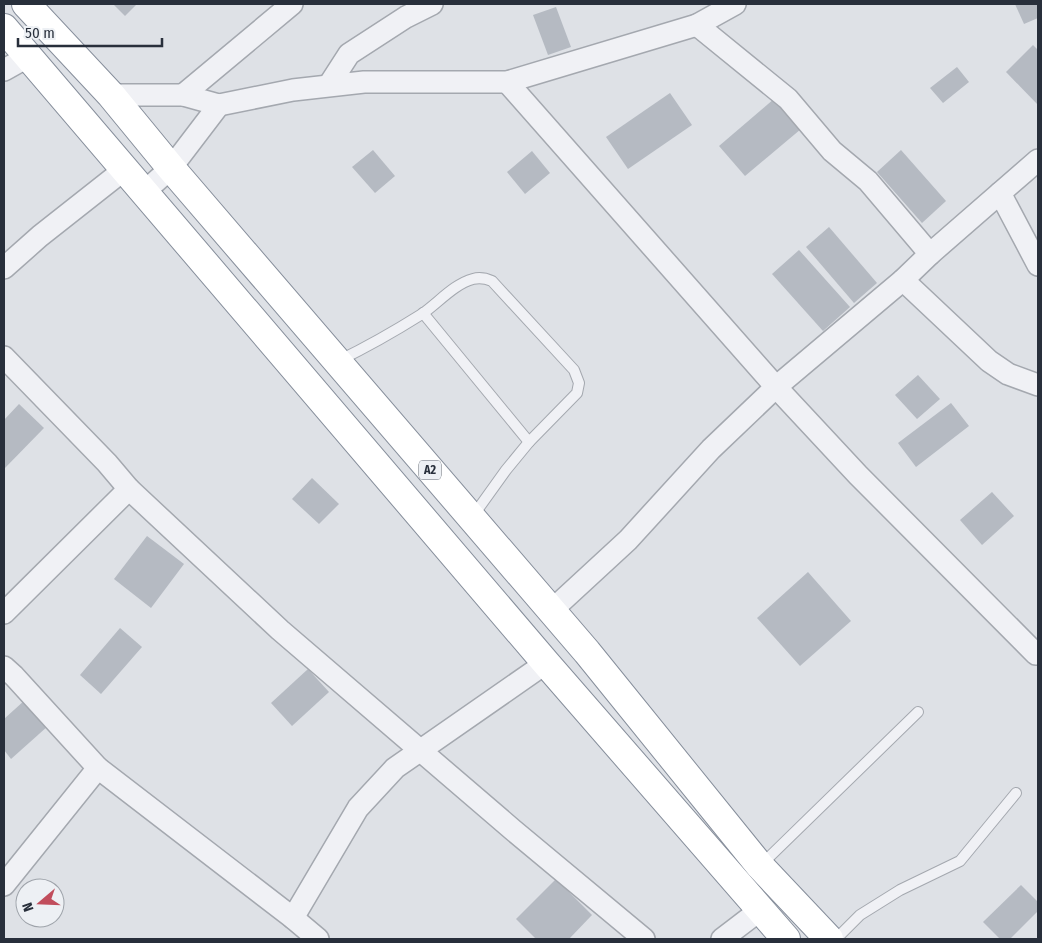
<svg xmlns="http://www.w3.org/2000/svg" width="1042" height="943" viewBox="0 0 1042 943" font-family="'Fira Sans Condensed',sans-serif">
<rect width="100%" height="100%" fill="#dee1e6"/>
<g fill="#b5bac2">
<polygon points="113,4 137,4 125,16"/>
<polygon points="1015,4 1038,4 1038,18 1024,24"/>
<polygon points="556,7 571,47 548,55 533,15"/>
<polygon points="1033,45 1038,50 1038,105 1006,72"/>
<polygon points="957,67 969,82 943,103 930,88"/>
<polygon points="670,93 692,125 628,169 606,137"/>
<polygon points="775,98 801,129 745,176 719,146"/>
<polygon points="373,150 395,176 375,193 352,167"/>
<polygon points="901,150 946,201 922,223 877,172"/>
<polygon points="532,151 550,173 525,194 507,172"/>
<polygon points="829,227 877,283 854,303 806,247"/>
<polygon points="799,250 850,307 823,331 772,274"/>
<polygon points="918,375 940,399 917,419 895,395"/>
<polygon points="951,403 969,426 916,467 898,443"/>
<polygon points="19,404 44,428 4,469 4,420"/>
<polygon points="312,478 339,504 319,524 292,499"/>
<polygon points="992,492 1014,516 982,545 960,520"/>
<polygon points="147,536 184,564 151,608 114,579"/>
<polygon points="808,572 851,621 800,666 757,618"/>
<polygon points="120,628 142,647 101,694 80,675"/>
<polygon points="308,669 329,692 292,726 271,703"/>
<polygon points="25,700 48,726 11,759 4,750 4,719"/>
<polygon points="556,879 592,915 569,939 536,939 516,919"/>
<polygon points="1021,885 1038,902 1038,911 1010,939 1000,939 983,922"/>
</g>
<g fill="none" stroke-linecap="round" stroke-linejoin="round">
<g stroke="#a4a8af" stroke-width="12">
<g id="service">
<polyline points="423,313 529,442"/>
<path d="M338 361C367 347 395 331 422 314 438 303 454 284 473 279 480 277 485 278 492 281L574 370 579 383 577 393 529 442 506 470 473 516"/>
<polyline points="761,865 918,712"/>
<polyline points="836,939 860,915 900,890 960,861 1016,793"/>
</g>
</g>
<g stroke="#a4a8af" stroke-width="24">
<g id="minor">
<polyline points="697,25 788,99 832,151 868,181 930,254"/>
<polyline points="4,70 29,56"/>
<polyline points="507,82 776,387 858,475 1036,654"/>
<polyline points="329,85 349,54 406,17 432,4"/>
<polyline points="111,95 183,95 219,105 293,90 364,82 507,82 697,25 735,4"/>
<polyline points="183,95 292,4"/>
<polyline points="144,192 171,168 219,105"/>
<polyline points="1000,193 1038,265"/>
<polyline points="4,268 40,236 125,169"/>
<polyline points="903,280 989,361 1008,374 1038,385"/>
<polyline points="4,357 107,463 129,489 280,630 513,830 644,939"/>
<polyline points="551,611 628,540 711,449 776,387 903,280 930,254 1038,160"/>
<polyline points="4,613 129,489"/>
<polyline points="4,667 14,676 98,768 293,918 318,939"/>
<polyline points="4,885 98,768"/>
<polyline points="293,918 358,808 395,768 546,663"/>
<polyline points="722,939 760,910"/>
</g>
</g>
<g stroke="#868e9b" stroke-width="30">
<g id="trunk">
<polyline points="26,4 111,95 171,168 587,652 760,866 829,939"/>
<polyline points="4,28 546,663 786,939"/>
</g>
</g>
<use href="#service" stroke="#f0f1f5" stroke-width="10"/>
<use href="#minor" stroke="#f0f1f5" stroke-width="21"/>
<use href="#trunk" stroke="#fff" stroke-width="28"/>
</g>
<g text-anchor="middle" stroke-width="4" stroke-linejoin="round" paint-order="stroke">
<rect fill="#edf0f4" stroke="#636972" stroke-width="1" x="419" y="460.5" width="22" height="19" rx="4"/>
<g font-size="12" font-weight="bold" fill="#282f3b">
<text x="430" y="474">A2</text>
</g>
</g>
<rect width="1042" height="943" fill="none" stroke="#282f3b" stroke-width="10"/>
<g transform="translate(40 903) rotate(251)"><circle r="24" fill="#edf0f4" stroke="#9ea3aa"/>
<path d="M0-4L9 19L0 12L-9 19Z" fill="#c14d5c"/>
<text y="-8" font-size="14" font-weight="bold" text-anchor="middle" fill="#282f3b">N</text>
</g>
<path d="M18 38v8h144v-8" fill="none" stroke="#282f3b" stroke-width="2.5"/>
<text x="25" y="38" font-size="15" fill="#282f3b" stroke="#edf0f4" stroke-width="4" paint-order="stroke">50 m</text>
</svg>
